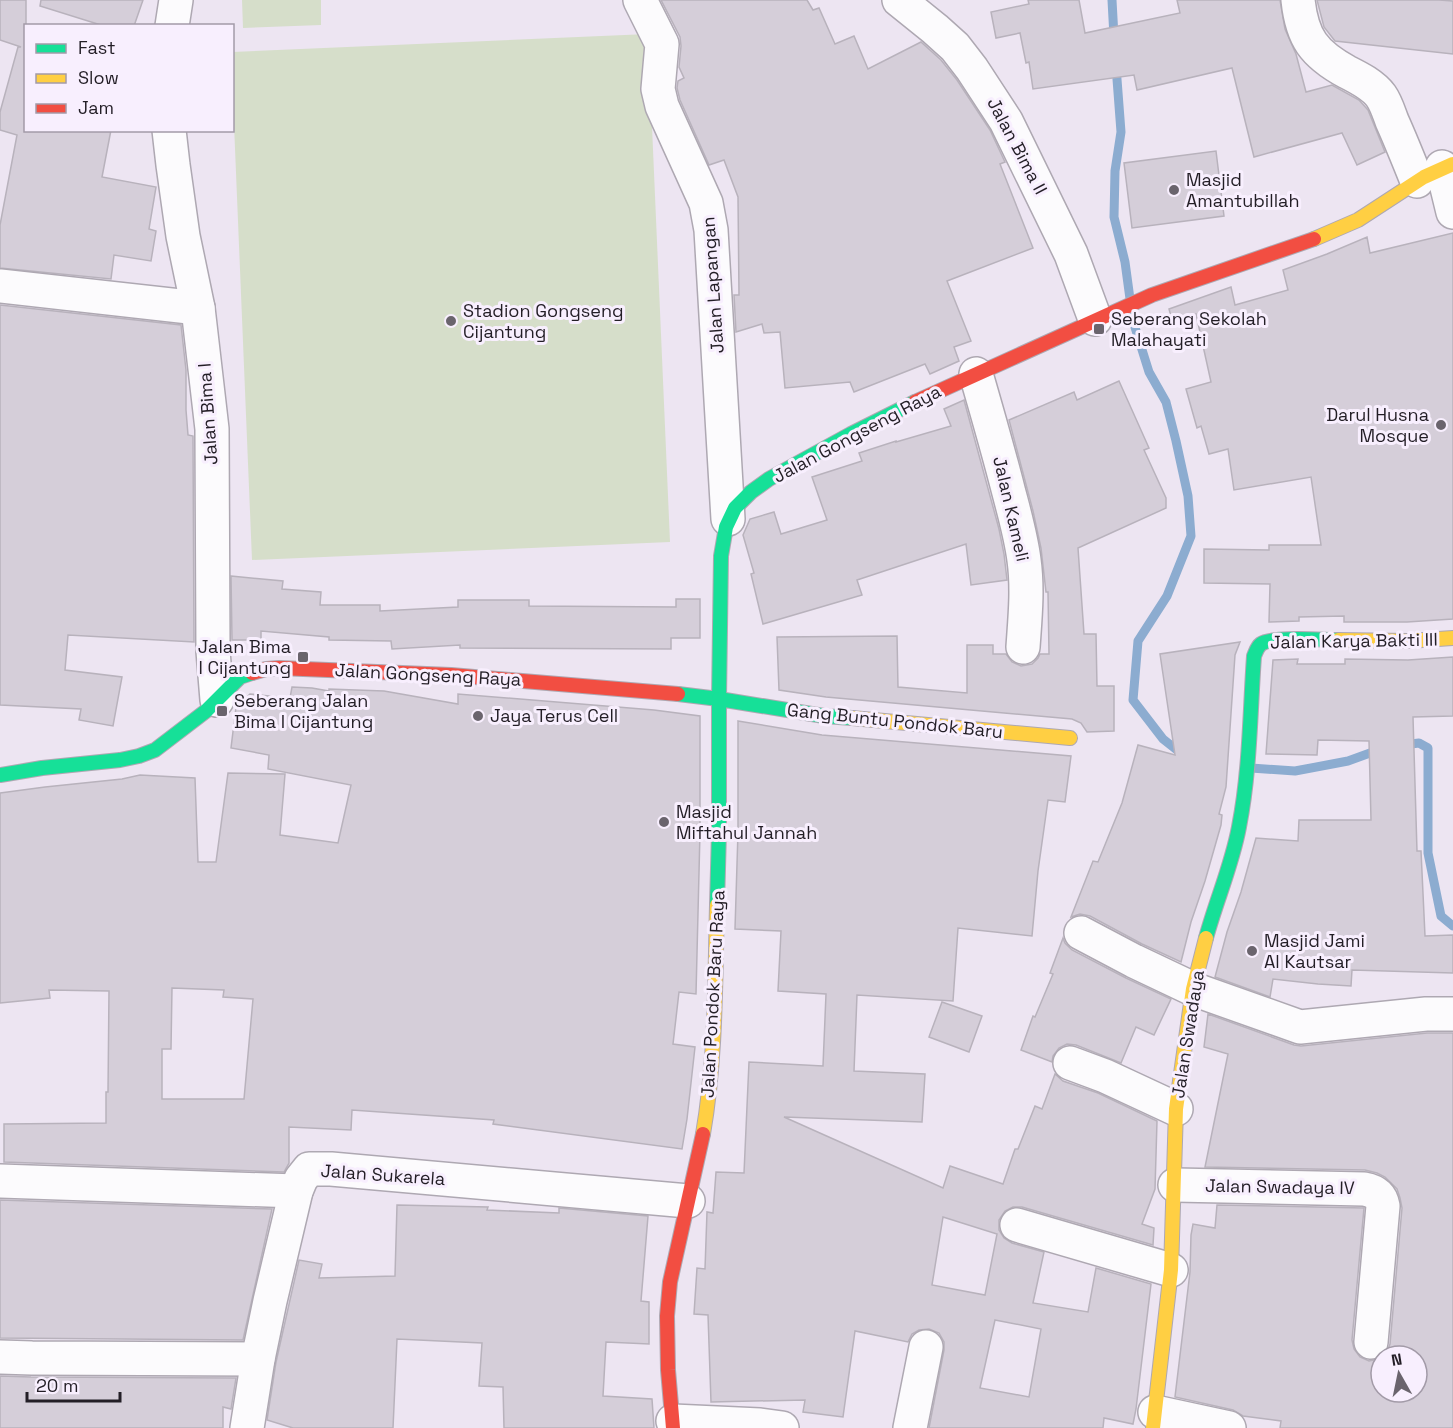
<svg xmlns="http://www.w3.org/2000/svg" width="1453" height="1428" viewBox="0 0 1453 1428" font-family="'Space Grotesk',sans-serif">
<rect width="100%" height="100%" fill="#ede5f2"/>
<g fill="#d6deca">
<polygon points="242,0 321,0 321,25 243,28"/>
<polygon points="648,34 670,542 252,560 233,100 232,52"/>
</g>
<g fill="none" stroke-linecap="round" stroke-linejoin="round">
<g stroke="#8cacd0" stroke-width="9">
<polyline points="1112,0 1114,37"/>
<polyline points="1116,66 1121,132 1115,171 1114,217 1125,262 1133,321 1149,372 1166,402 1176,441 1188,496 1191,536 1167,596 1138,641 1133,700 1163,739 1182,754"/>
<polyline points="1403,745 1419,743 1428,748 1428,853 1441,916 1453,926"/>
<polyline points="1251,768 1295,771 1348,761 1381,749"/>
</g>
</g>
<g fill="#d5ced9" stroke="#b8b2bc" stroke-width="1.5" fill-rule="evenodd">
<polygon points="0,0 26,0 26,130 111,130 102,177 156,187 149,229 156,231 151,261 114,255 111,279 0,268 0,225 17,135 0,130 0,112 18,47 21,47 0,40"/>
<polygon points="41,0 143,0 134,26 104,26 40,6"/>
<polygon points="661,0 807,0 813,10 819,8 835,44 854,36 868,69 921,42 941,60 957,80 990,130 1005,162 1000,164 1033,248 947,281 971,341 954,347 959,361 930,374 925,364 854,392 850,382 785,388 780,332 764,333 762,324 736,332 734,295 739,295 738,197 724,160 709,165 680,100 677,88 678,81 684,78 679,67 681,46 680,37"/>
<polygon points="1028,0 1079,0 1085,33 1180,13 1177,0 1280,0 1285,29 1296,54 1306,92 1332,85 1359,100 1368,110 1385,152 1357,165 1342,133 1254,157 1232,68 1137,90 1134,75 1033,89 1029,62 1026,63 1020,33 996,38 991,12 1029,4"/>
<polygon points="1317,0 1439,0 1453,1 1453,54 1335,41 1324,27"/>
<polygon points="1216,151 1224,216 1132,228 1124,163"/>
<polygon points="1453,233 1453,619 1407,622 1344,622 1344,616 1299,617 1299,621 1269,622 1270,584 1204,583 1204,549 1269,550 1269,545 1321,545 1311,477 1234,490 1228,449 1209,454 1201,426 1197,428 1186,389 1211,382 1196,314 1172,320 1169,309 1231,287 1235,305 1288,290 1283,270 1327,254 1367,237 1370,253"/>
<polygon points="0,305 181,325 186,370 186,410 188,435 193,436 194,642 68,635 65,670 122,677 113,726 79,720 81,709 0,705"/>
<polygon points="1119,381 1149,448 1144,450 1166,498 1166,508 1078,548 1084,634 1096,634 1097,686 1114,686 1114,731 1087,732 1081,723 1072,719 826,697 779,690 777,637 897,636 898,687 967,693 967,645 993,645 993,654 1006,654 1012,662 1021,666 1032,664 1038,658 1040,654 1049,654 1048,592 1046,592 1041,548 1033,511 1009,420 1074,392 1077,400"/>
<polygon points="964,400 999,529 1004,554 1007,580 971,585 966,544 857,580 862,595 763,624 751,574 754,573 743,535 750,519 774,512 781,534 827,520 812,477 862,461 859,453 896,441 896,442 951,426 944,409"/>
<polygon points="231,576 283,581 282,589 321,592 320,605 380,605 380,611 458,607 458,600 529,600 529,606 676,607 676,599 700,599 700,638 671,638 671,649 460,648 460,645 392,649 391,641 329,640 329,637 261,631 261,640 232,640"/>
<polygon points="1240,642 1235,655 1226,787 1219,814 1222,815 1221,825 1205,881 1191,922 1181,962 1142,944 1090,916 1080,914 1071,917 1093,861 1098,862 1122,803 1138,745 1175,755 1160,654"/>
<polygon points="1453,657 1453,716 1413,717 1417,851 1421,851 1425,936 1453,935 1453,973 1352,970 1351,986 1318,984 1273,979 1270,997 1215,977 1227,932 1241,892 1256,838 1298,841 1299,820 1371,820 1369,741 1318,740 1317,755 1266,754 1273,660 1298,659 1297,664 1345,664 1345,659 1408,660"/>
<path d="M292 687 312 688 329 691V689L384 691 458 704V694L654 710 700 716V832L696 994 679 992 673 1044 695 1047 687 1119 682 1149 493 1124 494 1120 352 1110 351 1130 289 1127V1163L284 1172 4 1162V1124L106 1123V1092H108L109 991 49 990 50 998 0 1003V793L45 787 122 779 140 775 195 778 198 862H216L228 773 285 774 280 835 338 843 351 785 268 769 269 755 231 748 236 707 250 694 290 698ZM172 988 224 990 223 997 253 999 244 1099H162V1049H171Z"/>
<path d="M738 721 822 735 1071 756 1065 802 1048 800 1038 871 1032 936 958 928 953 1001 857 995 854 1071 925 1074 922 1122 784 1117 943 1188 950 1166 1003 1184 1015 1149H1018L1035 1106 1042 1109 1055 1074 1063 1081 1098 1093 1157 1121 1155 1189 1142 1224 1154 1228 1153 1245 1022 1207H1013L1005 1211 999 1220V1230L1004 1238 1012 1243 1044 1252 1033 1303 1088 1312 1096 1268 1151 1284 1136 1409 1133 1424 1104 1418 1103 1428H929L944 1350V1342L939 1333 929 1329 919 1330 912 1334 908 1342 855 1331 843 1417 803 1412 805 1400 711 1402 708 1315 694 1314 697 1268 705 1269 707 1212 713 1213 716 1172 744 1173 749 1062 823 1066 826 994 778 991 781 931 735 929 738 832ZM943 1217 997 1234 985 1295 932 1285ZM995 1320 1041 1329 1029 1397 980 1388Z"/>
<polygon points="1063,938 1065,943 1072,950 1126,978 1171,999 1154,1035 1136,1027 1121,1063 1076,1045 1067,1044 1059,1048 1053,1056 1052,1062 1021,1050 1033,1016 1035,1017 1053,974 1050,973"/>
<polygon points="942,1002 982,1016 969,1052 929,1037"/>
<polygon points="1208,1014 1294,1045 1301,1046 1427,1033 1453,1033 1453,1428 1280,1428 1281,1421 1243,1416 1233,1410 1175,1397 1190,1272 1191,1235 1193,1224 1215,1228 1217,1205 1364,1208 1352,1340 1354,1349 1360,1357 1369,1361 1378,1359 1381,1357 1381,1392 1417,1392 1417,1356 1383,1356 1387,1352 1390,1344 1402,1208 1400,1198 1397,1189 1385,1177 1377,1173 1365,1170 1205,1167 1228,1054 1204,1047"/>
<polygon points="0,1200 272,1209 243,1340 0,1338"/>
<polygon points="397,1205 488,1207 487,1210 559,1213 559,1208 648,1216 641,1301 649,1302 649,1344 606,1342 603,1396 652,1399 654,1428 504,1428 503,1387 479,1386 482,1343 397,1339 393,1428 293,1428 267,1420 276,1362 299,1260 322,1264 319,1278 395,1276"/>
<polygon points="0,1376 31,1377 236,1378 231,1409 223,1407 223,1428 0,1428"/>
</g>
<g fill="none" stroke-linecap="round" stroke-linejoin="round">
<g stroke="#aea8b2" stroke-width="36">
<g id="street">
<polyline points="640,0 662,44 658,89 662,106 706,203 711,230 728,519"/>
<polyline points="899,0 935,29 955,47 972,69 1006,121 1071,254 1095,319"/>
<path d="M1298 0C1302 38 1314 54 1347 72 1359 78 1373 85 1381 96 1386 103 1389 113 1392 121 1401 141 1409 161 1417 181"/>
<polyline points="172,26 176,0"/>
<polyline points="169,130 173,165 183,236 198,308 212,429 213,651 217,700"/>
<polyline points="1442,167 1453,212"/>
<polyline points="0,286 198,308"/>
<path d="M976 374C987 412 998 450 1008 489 1014 512 1021 536 1024 560 1028 589 1025 618 1023 647"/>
<polyline points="1081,933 1134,961 1193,989 1300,1027 1426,1014 1453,1014"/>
<polyline points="1070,1063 1105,1076 1176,1109"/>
<polyline points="0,1181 296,1191"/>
<path d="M1175 1185 1364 1189C1375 1191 1381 1195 1383 1206L1371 1342"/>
<polyline points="1017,1225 1171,1270"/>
<polyline points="0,1357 32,1358 258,1359"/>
<polyline points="1155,1412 1229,1428"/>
<polyline points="673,1421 760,1425 782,1428"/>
<polyline points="247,1428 258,1359 270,1301 296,1191 301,1179 309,1169 331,1169 688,1201"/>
<polyline points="910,1428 926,1347"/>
</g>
</g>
<g stroke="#aea8b2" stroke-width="16">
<g id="fast">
<polyline points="678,694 719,699 721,556 726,527 735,508 751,492 769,479 851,434 915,402"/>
<polyline points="0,775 42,768 120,760 139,756 155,750 206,711 240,677 252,673"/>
<polyline points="717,905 719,832 719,699 824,716 852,718"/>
<path d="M1206 938C1216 901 1232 865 1239 827 1250 771 1250 713 1254 656 1256 652 1257 647 1261 644 1272 636 1323 640 1338 640"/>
</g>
</g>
<g stroke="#aea8b2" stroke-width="16">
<g id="slow">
<polyline points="1314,239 1358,220 1424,177 1453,164"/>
<polyline points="1338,640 1408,641 1453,638"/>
<polyline points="852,718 1070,738"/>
<path d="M703 1134C716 1059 715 982 717 905"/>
<polyline points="1153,1428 1171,1270 1176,1109 1193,989 1206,938"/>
</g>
</g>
<g stroke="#aea8b2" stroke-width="16">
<g id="jam">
<polyline points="915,402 1152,295 1314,239"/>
<polyline points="252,673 266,669 279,668 451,675 678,694"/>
<polyline points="673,1428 668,1370 667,1316 670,1282 703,1134"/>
</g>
</g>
<use href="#street" stroke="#fcfbfd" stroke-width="33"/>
<use href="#fast" stroke="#16e098" stroke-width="14"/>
<use href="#slow" stroke="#ffcf43" stroke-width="14"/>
<use href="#jam" stroke="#f24e42" stroke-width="14"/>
</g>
<g fill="#6a646d" stroke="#f8effe" stroke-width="2">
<circle cx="1174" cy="190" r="6"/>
<circle cx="451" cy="321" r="6"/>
<rect x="1093" y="323" width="12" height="12" rx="3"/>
<circle cx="1441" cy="425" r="6"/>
<rect x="297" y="651" width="12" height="12" rx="3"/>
<rect x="216" y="705" width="12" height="12" rx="3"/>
<circle cx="478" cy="716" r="6"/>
<circle cx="664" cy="822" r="6"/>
<circle cx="1252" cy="951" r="6"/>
</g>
<g text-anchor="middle" stroke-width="6" stroke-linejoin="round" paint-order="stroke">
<g font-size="18" fill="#231e26" stroke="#f8effe">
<text transform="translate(1017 146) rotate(62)" y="6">Jalan Bima II</text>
<text transform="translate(713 285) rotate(-94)" y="6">Jalan Lapangan</text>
<text transform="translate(208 414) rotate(-94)" y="6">Jalan Bima I</text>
<text transform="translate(857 434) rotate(-28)" y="6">Jalan Gongseng Raya</text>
<text transform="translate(1011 509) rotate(77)" y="6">Jalan Kameli</text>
<text transform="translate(1354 641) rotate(-1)" y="6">Jalan Karya Bakti III</text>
<text transform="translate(428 675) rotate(3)" y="6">Jalan Gongseng Raya</text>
<text transform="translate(895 721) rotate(6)" y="6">Gang Buntu Pondok Baru</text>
<text transform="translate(713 994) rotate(-87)" y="6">Jalan Pondok Baru Raya</text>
<text transform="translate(1188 1034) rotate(-81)" y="6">Jalan Swadaya</text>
<text transform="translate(383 1175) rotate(4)" y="6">Jalan Sukarela</text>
<text transform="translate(1280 1187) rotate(1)" y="6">Jalan Swadaya IV</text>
</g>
<g font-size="18" fill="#231e26" stroke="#f8effe" text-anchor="start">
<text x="1186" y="186">Masjid<tspan x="1186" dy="21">Amantubillah</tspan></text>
<text x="463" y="317">Stadion Gongseng<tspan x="463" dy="21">Cijantung</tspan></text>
<text x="1111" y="325">Seberang Sekolah<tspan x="1111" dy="21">Malahayati</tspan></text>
<text x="1429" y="421" text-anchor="end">Darul Husna<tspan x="1429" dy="21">Mosque</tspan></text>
<text x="291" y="653" text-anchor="end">Jalan Bima<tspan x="291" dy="21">I Cijantung</tspan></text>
<text x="234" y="707">Seberang Jalan<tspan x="234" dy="21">Bima I Cijantung</tspan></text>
<text x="490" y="722">Jaya Terus Cell</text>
<text x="676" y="818">Masjid<tspan x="676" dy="21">Miftahul Jannah</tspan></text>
<text x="1264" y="947">Masjid Jami<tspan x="1264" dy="21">Al Kautsar</tspan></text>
</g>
</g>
<rect x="24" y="24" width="210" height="108" fill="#f8effe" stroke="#a39ba8" stroke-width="1.5"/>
<rect x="36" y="44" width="30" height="9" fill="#16e098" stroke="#a39ba8" stroke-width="1.5"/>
<text x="78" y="54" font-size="18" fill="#231e26">Fast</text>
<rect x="36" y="74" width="30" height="9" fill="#ffcf43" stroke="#a39ba8" stroke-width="1.5"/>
<text x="78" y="84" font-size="18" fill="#231e26">Slow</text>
<rect x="36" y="104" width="30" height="9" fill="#f24e42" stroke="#a39ba8" stroke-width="1.5"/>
<text x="78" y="114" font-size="18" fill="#231e26">Jam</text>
<g transform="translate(1399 1374) rotate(351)"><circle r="28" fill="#f8effe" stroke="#a39ba8" stroke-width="1.5"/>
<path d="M0-4.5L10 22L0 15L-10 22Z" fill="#6a646d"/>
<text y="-9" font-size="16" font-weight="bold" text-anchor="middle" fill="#231e26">N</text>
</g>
<path d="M27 1392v9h93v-9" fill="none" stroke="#231e26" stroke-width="3"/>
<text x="36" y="1392" font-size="18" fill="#231e26" stroke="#f8effe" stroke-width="4.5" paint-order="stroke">20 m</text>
</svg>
